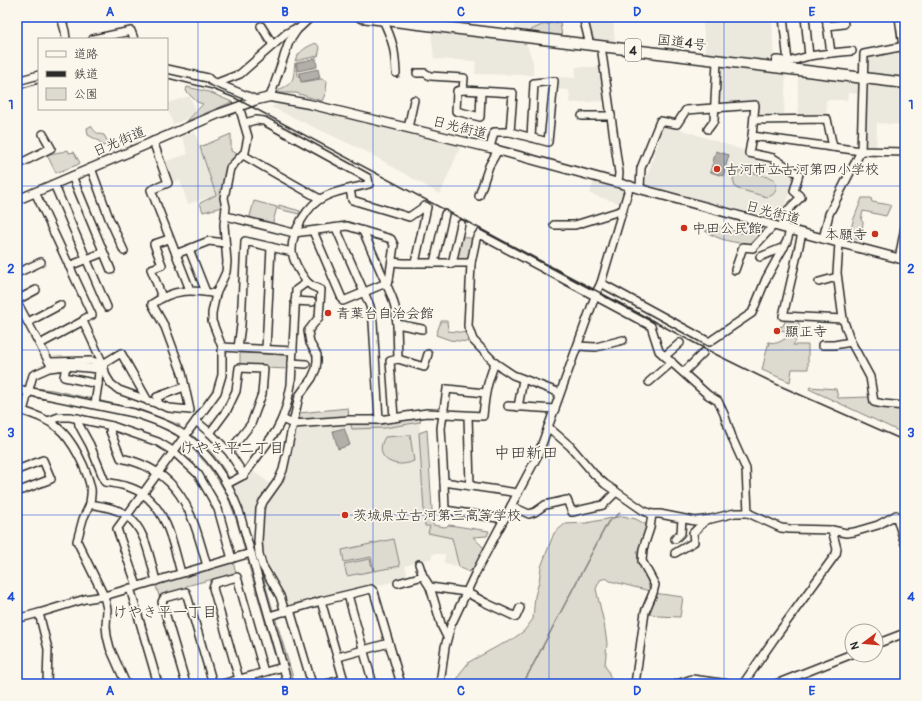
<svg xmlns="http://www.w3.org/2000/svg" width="922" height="701" viewBox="0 0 922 701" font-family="Pangolin,'Klee One',sans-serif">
<rect width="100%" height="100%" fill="#fbf7ec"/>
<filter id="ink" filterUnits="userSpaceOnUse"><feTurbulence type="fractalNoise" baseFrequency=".025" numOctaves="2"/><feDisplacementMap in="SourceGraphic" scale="8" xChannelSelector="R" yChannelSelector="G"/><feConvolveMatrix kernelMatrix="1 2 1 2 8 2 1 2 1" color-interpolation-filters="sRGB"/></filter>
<g filter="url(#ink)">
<g fill="#ebe8de">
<polygon points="512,17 551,17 552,22 535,28 517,32"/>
<polygon points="599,17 613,17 615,43 591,39 584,20"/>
<polygon points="702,17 772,17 774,64 706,54"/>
<polygon points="431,32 526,43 533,62 533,75 475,74 476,61 434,59"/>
<polygon points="905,48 905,77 865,73 864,54"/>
<polygon points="720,66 786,71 784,114 758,116 758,103 717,106"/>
<polygon points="576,67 602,67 607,101 570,103 569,90 556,89 557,77 575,78"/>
<polygon points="798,75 860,81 859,94 848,93 847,100 826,100 827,116 798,115"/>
<polygon points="865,81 903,88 903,105 905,105 904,125 877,123 876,148 863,148"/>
<polygon points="190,96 196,111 184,120 173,124 167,107 167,103"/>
<polygon points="299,102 462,143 440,194 367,152 271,107 281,103"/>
<polygon points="664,124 746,151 773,162 795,176 780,223 644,186"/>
<polygon points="195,132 216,195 188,204 180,180 168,183 161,163 188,154 182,136"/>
<polygon points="595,177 627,187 622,204 590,194"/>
<polygon points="419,416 420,431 425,431 430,530 455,538 453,549 458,550 456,566 444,563 445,554 432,554 432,558 405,566 408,578 292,607 286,607 267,570 262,556 260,521 265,502 278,484 294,425"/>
<polygon points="250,469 272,485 258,507 256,515 243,519 228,485"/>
</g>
<g fill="#dddad0" stroke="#84827e">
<polygon points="560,22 562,37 532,34 531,30 542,25"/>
<path d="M316 43 320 48 318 56 295 61C299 51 306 47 316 43Z"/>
<path d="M295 63 298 76 303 82 321 79 327 81 326 92 322 101 296 93H278L280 89C295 83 293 78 295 63Z"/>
<polygon points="187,87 209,92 232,102 187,121 203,104 197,102 186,91"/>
<path d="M91 126C95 132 97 134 104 135L109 144 103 146 99 141 88 135 87 128Z"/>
<polygon points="231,134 231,151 240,155 227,169 223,207 203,212 200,203 216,195 200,147"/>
<path d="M68 150 69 153 74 152 80 163 77 165 56 173 47 155C54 152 61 153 68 150Z"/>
<path d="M744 170 774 179C778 187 777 195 767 197L738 189 735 187 733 179 737 173Z"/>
<polygon points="862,198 871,198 872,202 891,205 886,216 863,211 861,220 863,222 861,240 849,238 853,221"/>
<polygon points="254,201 277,207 272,226 249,220"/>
<polygon points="279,205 300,211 299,214 278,209"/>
<path d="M751 223 768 228 750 244C735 243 718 240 705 231 727 221 732 235 750 233Z"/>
<polygon points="460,236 474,239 470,262 454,262"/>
<polygon points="786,319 794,319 799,323 799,329 794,333 796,341 793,345 808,345 808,369 792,369 790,382 762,370 768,345 770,345 768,342 777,343 785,339 786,331 779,330 779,327 783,326"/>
<polygon points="441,321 447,321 448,331 468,333 468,342 450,340 436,335"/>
<polygon points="240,353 290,355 289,369 240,367"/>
<polygon points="810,387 836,389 838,398 869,397 873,406 905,408 905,434 809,389"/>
<polygon points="35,388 53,390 141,410 180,425 175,435 157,425 127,415 80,405 35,398 32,396"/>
<polygon points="348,408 349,418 300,422 299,413"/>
<polygon points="421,416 420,422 385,428 352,429 350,422"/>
<polygon points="427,430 433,525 445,527 449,525 489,531 487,536 473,537 484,548 476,565 469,572 459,567 452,538 428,533 430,526 425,526 419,433"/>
<path d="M410 435 414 461C395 470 372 458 385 437Z"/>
<path d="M194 437C210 447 220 463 230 479L227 488 240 522 247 526 254 550 245 552C238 524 231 497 214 474 206 462 195 452 185 441Z"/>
<polygon points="623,516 636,519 648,526 637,553 639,563 647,579 650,591 610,581 606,578 600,580 596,589 604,623 607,643 605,665 608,671 613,684 455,684 461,672 469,662 500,645 510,641 524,631 533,619 535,596 539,582 541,567 554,533 565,524 586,523"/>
<polygon points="394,539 400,566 374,571 371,557 344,562 342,550"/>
<polygon points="370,559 373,571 347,576 344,564"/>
<polygon points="258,560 295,684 283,684 248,563"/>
<polygon points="233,562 236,573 186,586 186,589 159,596 155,583"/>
<polygon points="653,593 683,597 680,617 658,616 645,612"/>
</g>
<g fill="#b1afa7" stroke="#7b7a75">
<polygon points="316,58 317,67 298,71 296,63"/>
<polygon points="318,69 320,78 301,82 299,73"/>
<polygon points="716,151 729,155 723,176 710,172"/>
<polygon points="344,428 350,445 338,449 333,431"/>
</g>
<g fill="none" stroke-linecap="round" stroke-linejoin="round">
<polyline stroke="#7b7a75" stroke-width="1.5" points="523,684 608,522 620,513"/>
<g stroke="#2b2b2b" stroke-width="10">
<g id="minor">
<polyline points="61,17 65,31 66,39"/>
<polyline points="583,17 590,45"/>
<polyline points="783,17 788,62"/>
<polyline points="899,17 903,46"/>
<path d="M383 20C393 41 395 50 396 73"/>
<polyline points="261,26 273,45"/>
<polyline points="827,26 844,24 843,17"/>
<polyline points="93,39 131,31 134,39"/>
<polyline points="601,46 619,173 618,182"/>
<polyline points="831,53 852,51"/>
<polyline points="809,56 831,53 826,17"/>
<polyline points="776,68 776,60 778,60 788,62 809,56 805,17"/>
<polyline points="167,69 208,78 211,81 257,100"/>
<polyline points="417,73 425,73 430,76 464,78 463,90 513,93 510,132 494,132 490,148"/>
<polyline points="17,81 39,75"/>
<polyline points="217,83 240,74 287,33 294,29 297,30"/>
<polyline points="463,90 457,91 456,111 480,117 481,92"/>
<polyline points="270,97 289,42 297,30 311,17"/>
<polyline points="582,116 611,116"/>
<polyline points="754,120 827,119 833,147"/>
<path d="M244 123 256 120 264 121 368 178 369 184C355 188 339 190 326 196 307 204 291 233 292 252"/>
<polyline points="408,128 414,100"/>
<polyline points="708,129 714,121 717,61"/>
<polyline points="510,132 548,142 554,81 534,83 531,138"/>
<polyline points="752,136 749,153 773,158 799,174 794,191 801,197 788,210 783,228"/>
<polyline points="153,141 168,183 151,190 190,290"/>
<polyline points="243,155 320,199"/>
<polyline points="17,165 51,148 43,134"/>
<polyline points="91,168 109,218 124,251"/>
<polyline points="72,176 111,270"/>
<polyline points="54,184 107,307"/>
<polyline points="640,188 641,168 660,121 677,124 686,110 755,105 752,136 861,151 905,152"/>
<polyline points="350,189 352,200 409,217 425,206 427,207 415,263"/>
<path d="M35 192 92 315 84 319 83 321 103 364 106 376 111 384 119 390 169 408 190 410 182 373 165 327 152 304C174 289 190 289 216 294"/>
<polyline points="479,196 489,166 498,150"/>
<polyline points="226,216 294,233 347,226 391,239 394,245 389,280 386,283 343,301 313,231"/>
<polyline points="554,225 575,225 623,210"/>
<path d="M336 228 370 306 373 322 379 420 427 413 483 416C485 394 487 383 495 363"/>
<polyline points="363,231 392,297 395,307 397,324 398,359 390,361 394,418"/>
<polyline points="802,233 783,316 843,319"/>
<polyline points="823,239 829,214 861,151 864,54 905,46"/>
<polyline points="839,243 837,273 843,319 851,342 870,377 874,402 883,404 905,406"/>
<polyline points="189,249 206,292"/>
<polyline points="176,254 209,241 225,243"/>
<polyline points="760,257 784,247"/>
<polyline points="899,259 905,227"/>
<polyline points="392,262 403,263 471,263"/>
<polyline points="434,263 445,214"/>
<polyline points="452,264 461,224"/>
<polyline points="69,266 102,253"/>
<polyline points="735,270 743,247 753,248 773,226"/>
<polyline points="17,273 41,262"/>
<polyline points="819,282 837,277"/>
<polyline points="601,283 709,342 752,313 766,279 787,241 790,230"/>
<polyline points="162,297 151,269 162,265 154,244 169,239"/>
<polyline points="17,300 36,290"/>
<polyline points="295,301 312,302"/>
<polyline points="17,302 49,362 91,361 103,364 121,353 148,401"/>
<polyline points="28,322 60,305"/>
<polyline points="397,324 422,329"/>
<polyline points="40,344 83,321"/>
<polyline points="822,345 834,345 851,342"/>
<polyline points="578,346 596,347 623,340"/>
<polyline points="222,347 293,351"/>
<polyline points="266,349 271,247"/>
<polyline points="665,356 680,343"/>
<polyline points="398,359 424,367 428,354"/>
<polyline points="292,363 306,364"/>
<polyline points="66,366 64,377 98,384 95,404"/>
<polyline points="684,372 703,353"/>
<polyline points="649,382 672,362"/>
<path d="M98 384 99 369 66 366 49 368 33 375 23 411C35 415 47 419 57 427 73 440 87 469 91 489 92 494 90 499 90 504 102 506 115 508 125 514 146 528 150 559 156 581"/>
<path d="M17 389 134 413C151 419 171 425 185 436 211 455 228 482 239 511L288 684"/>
<polyline points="485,393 447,389 441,428 444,482 518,493"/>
<polyline points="560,393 513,375 495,363 473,340 468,326 471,263 476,239 479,234 651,326 659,351 708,395 718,401 724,414 733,440 746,469 748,513"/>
<polyline points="159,405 157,397 184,387"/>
<polyline points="508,406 555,409"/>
<polyline points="518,407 523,380"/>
<polyline points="468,416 470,486"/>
<path d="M78 418 79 425 90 445 105 482C117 484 132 486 143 494 168 513 173 544 181 573"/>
<polyline points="282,419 293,424 349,420 379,420"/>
<polyline points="48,421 59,417 70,417 112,426 158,442 173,451 198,474 212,498 218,509 232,559"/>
<polyline points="196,421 210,433 229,452 244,475"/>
<path d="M112 426 110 431 121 458C182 471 192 513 207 566"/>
<polyline points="548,427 570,446 594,474 605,484 644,511 652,514 660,514 695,521 711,519 735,513 748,513 781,528 790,529 832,530 846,533 854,532 878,525 896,515 905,544"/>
<polyline points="210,433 227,410 236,391 239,368 264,369 262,394 251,424 229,452"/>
<polyline points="17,470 43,460 51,479 17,492"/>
<polyline points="444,482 445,510 504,519"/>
<path d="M227 484 244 475 276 431 282 419 287 404 291 385 296 290 307 282C300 273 294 263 292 252L245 241 241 325 238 348"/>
<polyline points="90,504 83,519 77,541 104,596 107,609 106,626 107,636 110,648 126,684"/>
<polyline points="511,506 529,514 535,512 545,505 567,500 572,512 603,505 616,492"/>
<polyline points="675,539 681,533 682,519"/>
<polyline points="675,553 694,542 693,533 706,520"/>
<polyline points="419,564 423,576 430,587 466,592 486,603 516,617 520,608"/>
<polyline points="398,583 423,576"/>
<polyline points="137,586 117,529 217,392 222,375 222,347 212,321 212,313 216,294 226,272 227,262 224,225 226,207 224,198 230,168 245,152 248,137 239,106"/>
<polyline points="430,587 442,627 447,637"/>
<polyline points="130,588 158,684"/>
<polyline points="348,595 373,684"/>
<polyline points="321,601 345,684"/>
<polyline points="290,610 312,684"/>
<polyline points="285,612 280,596 262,565 259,554 258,541 260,509 263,502 278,481 283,470 299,396 312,378 316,369 317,361 317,355 310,343 308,331 319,317 321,290 312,286 307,282"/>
<polyline points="39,613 85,599 104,596 251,553"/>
<polyline points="17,616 24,617 39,613 48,649 47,684"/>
<polyline points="269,616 321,601 371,589 374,592 401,684"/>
<polyline points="876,644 905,633"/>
<polyline points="338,657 389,643"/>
<polyline points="239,679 213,588 215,583 237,577 264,672"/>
<polyline points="186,684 162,602 164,598 186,592 213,684"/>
<polyline points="222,684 283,667"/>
<polyline points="326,684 344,679"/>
<polyline points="440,684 445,647 451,625 476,572 538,455 597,291 601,283 630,185"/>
<polyline points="635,684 645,612 653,593 655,585 642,561 643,549 650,528 652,514"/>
<polyline points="677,684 692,679 729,684"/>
<polyline points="743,684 774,639 836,554 837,549 832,530"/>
<polyline points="776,684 852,654"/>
</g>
</g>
<g stroke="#2b2b2b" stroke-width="11">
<polyline id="major" points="17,200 218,114 257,100 270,97 309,104 490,148 783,228 905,260"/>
</g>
<g stroke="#2b2b2b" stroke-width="13">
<polyline id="highway" points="361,17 905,83"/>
</g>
<use href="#minor" stroke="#fbf7ec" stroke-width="7"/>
<use href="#major" stroke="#fbf7ec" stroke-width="8"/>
<use href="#highway" stroke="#fbf7ec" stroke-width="10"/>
<g stroke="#2b2b2b" stroke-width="1.5">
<polyline points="167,78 212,89 235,98 717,355 778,385 905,441"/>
<polyline points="17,90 39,83"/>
</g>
</g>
</g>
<path fill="none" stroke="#1d4ed8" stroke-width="1" stroke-opacity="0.55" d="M198 17V684M373 17V684M549 17V684M724 17V684M17 186H905M17 350H905M17 515H905"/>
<g fill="#c8321e" stroke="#fbf7ec" stroke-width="1.5">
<circle cx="717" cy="169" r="4"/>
<circle cx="684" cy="228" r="4"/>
<circle cx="875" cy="234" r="4"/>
<circle cx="328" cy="313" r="4"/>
<circle cx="777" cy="331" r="4"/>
<circle cx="345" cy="515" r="4"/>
</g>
<g text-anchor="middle" stroke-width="3.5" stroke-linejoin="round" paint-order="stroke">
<rect fill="#fbf7ec" stroke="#696865" stroke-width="1" x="625" y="39" width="16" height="22" rx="3"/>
<g font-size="13" font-weight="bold" fill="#2b2b2b">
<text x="633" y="55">4</text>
</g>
<g font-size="14" fill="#2b2b2b" stroke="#fbf7ec">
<text transform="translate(682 42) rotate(7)" y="5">国道4号</text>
<text transform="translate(460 127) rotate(14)" y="5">日光街道</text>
<text transform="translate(119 141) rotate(-23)" y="5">日光街道</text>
<text transform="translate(773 212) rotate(15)" y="5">日光街道</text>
</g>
<g font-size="14" fill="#2b2b2b" stroke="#fbf7ec" text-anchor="start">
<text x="725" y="174">古河市立古河第四小学校</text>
<text x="692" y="233">中田公民館</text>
<text x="867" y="239" text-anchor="end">本願寺</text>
<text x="336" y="318">青葉台自治会館</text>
<text x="785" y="336">顯正寺</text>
<text x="353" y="520">茨城県立古河第三高等学校</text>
</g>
<g font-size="15" fill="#2b2b2b" stroke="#fbf7ec">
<text x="232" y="453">けやき平二丁目</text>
<text x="165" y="617">けやき平一丁目</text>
</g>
<g font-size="16" fill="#2b2b2b" stroke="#fbf7ec">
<text x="526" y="458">中田新田</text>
</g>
</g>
<rect width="922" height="701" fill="none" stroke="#fbf7ec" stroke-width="44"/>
<rect x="38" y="38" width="130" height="72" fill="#fbf7ec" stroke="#a8a59f"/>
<rect x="46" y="51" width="20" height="6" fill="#fbf7ec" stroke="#a8a59f"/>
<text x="74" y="58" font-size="12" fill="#2b2b2b">道路</text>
<rect x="46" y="71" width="20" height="6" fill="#2b2b2b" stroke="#a8a59f"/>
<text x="74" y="78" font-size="12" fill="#2b2b2b">鉄道</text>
<rect x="46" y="88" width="20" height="12" fill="#dddad0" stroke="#a8a59f"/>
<text x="74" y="98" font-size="12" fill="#2b2b2b">公園</text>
<g transform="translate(864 643) rotate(254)"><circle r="19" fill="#fbf7ec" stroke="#a8a59f"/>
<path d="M0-3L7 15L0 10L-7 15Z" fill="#c8321e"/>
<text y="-6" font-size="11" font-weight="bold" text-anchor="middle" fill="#2b2b2b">N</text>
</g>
<rect x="22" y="22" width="878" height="657" fill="none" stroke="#1d4ed8" stroke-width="1.5"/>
<g font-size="13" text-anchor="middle" font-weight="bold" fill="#1d4ed8">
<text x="110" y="16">A</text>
<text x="285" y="16">B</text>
<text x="461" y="16">C</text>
<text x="637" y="16">D</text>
<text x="812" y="16">E</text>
<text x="11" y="109">1</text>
<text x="911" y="109">1</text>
<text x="11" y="273">2</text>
<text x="911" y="273">2</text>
<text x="11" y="437">3</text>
<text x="911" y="437">3</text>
<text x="11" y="601">4</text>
<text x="911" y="601">4</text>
<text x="110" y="695">A</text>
<text x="285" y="695">B</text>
<text x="461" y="695">C</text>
<text x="637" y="695">D</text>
<text x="812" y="695">E</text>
</g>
</svg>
